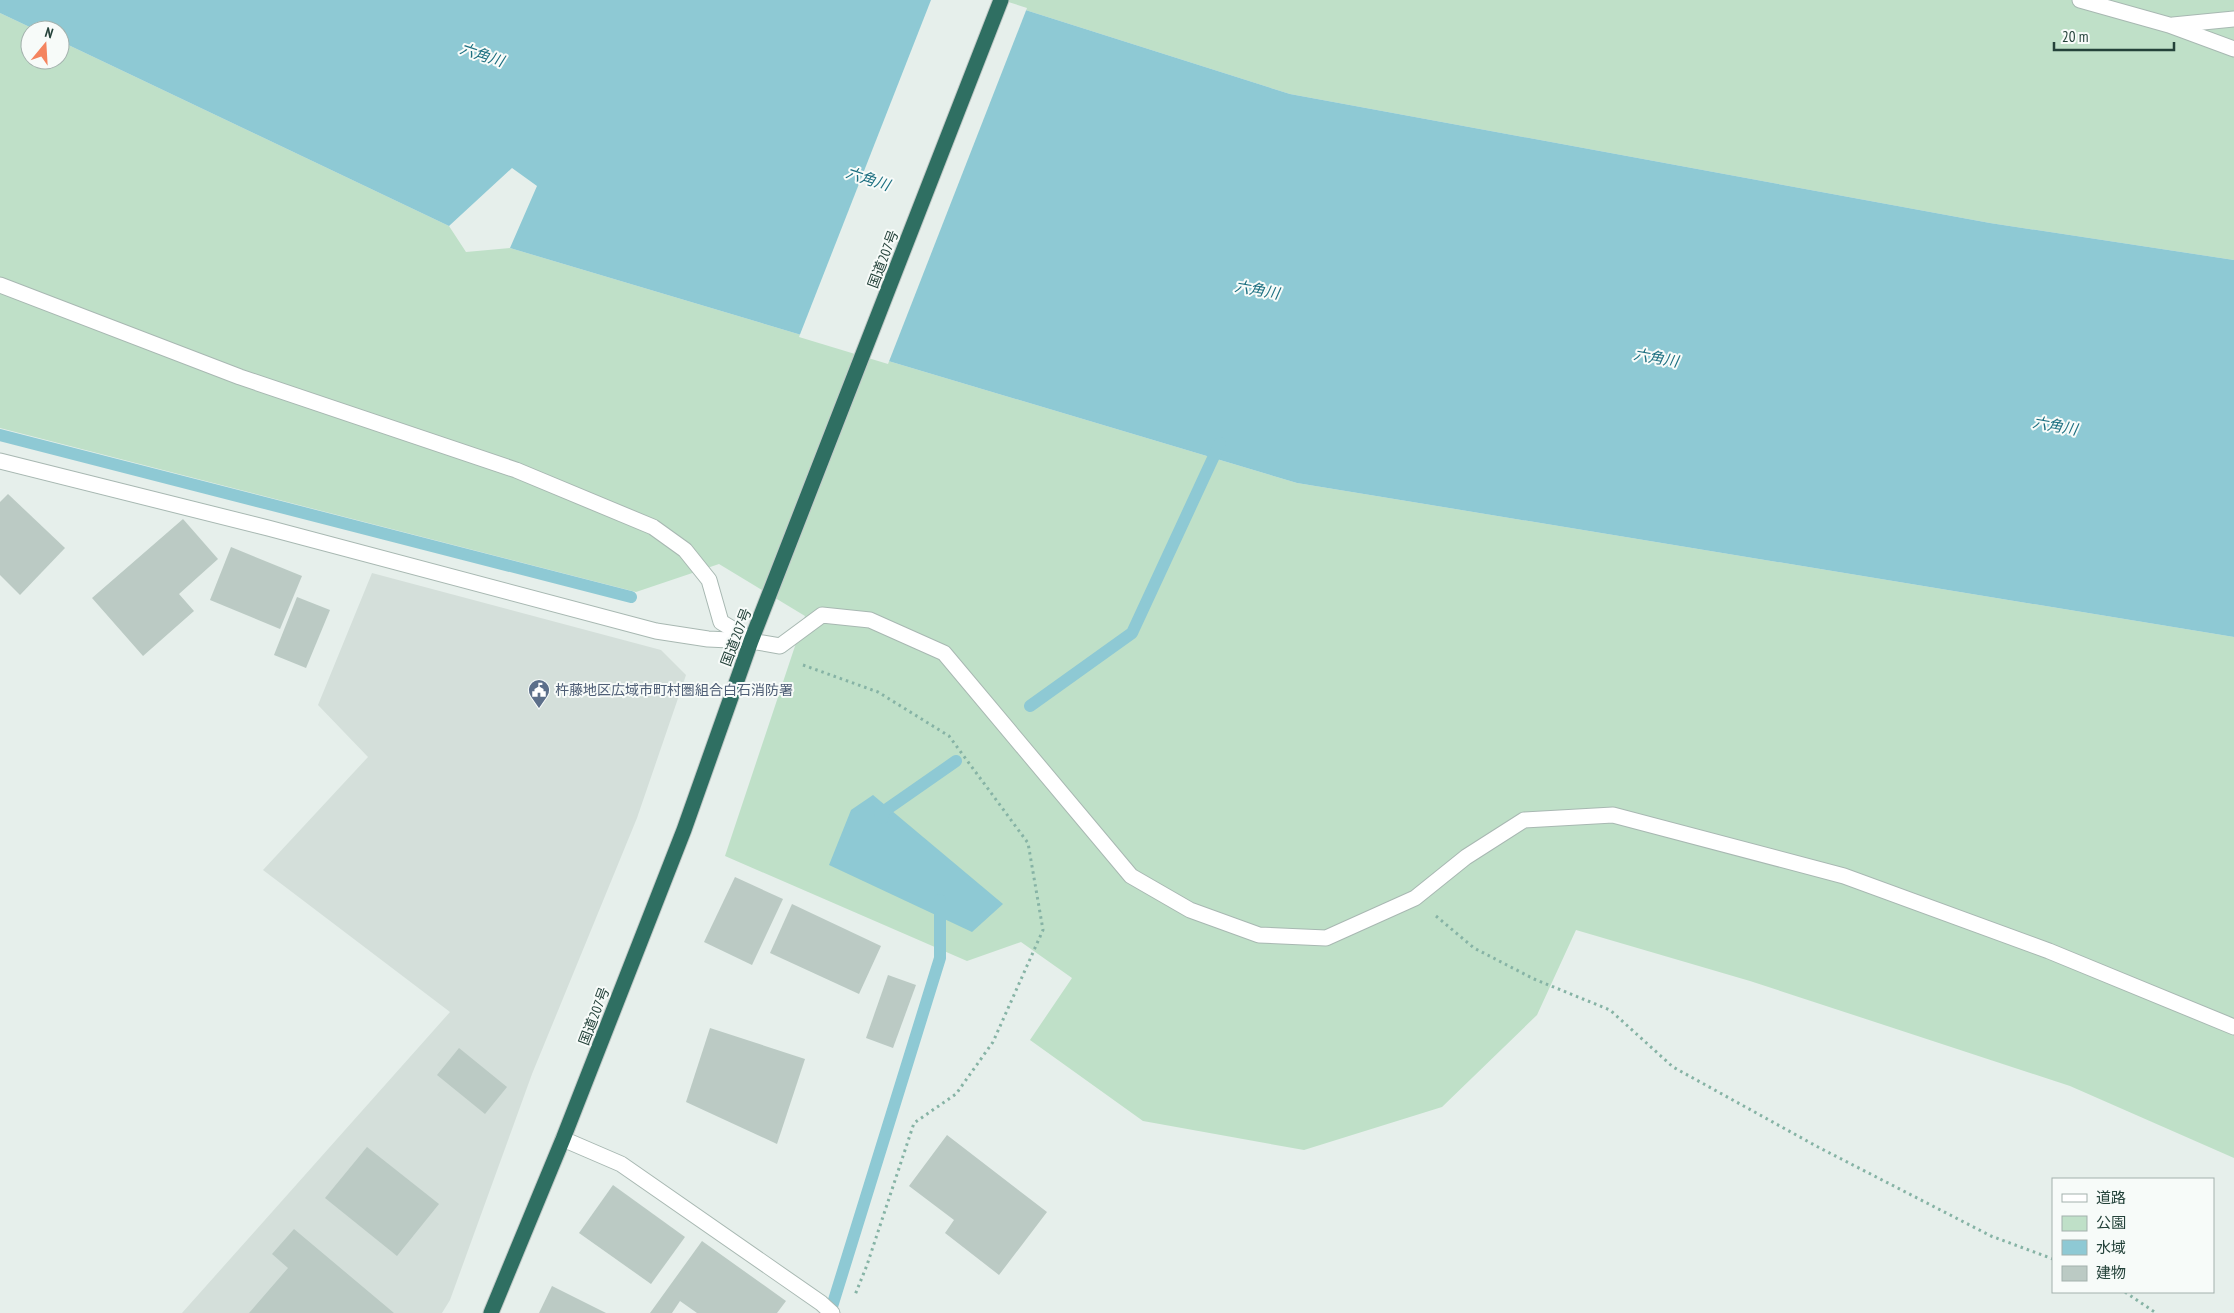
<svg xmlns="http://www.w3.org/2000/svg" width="2234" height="1313" viewBox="0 0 2234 1313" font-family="'PT Sans Narrow','Noto Sans JP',sans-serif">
<rect width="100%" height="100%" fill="#e6efeb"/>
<polygon fill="#d4dfda" points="372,573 661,650 686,675 637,818 532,1074 450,1300 442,1313 182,1313 450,1012 263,870 368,757 318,705"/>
<g fill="#bfe0c8">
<polygon points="994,0 2234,0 2234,260 1990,223 1290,94"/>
<polygon points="0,13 36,30 30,30 30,60 60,60 60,41 449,226 466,252 510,248 1297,483 2234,637 2234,1158 2070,1086 1750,981 1576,930 1537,1015 1442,1107 1304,1150 1143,1121 1030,1040 1072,978 1021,942 967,961 725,856 805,616 719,564 636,592 0,428"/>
</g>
<g fill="#8ec9d4">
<polygon points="0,0 994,0 1290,94 1990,223 2234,260 2234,637 1297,483 510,248 537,186 512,168 449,226 60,41 60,30 36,30 0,13"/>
<polygon points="873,795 1003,904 972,932 829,865 851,810"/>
</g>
<polygon fill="#e6efeb" points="931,0 1002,0 1027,8 888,364 799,337"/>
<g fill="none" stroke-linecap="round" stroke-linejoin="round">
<g stroke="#8ec9d4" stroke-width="12">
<polyline points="0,435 631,597"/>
<polyline points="1030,706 1132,633 1220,443"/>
<polyline points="883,818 880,814 956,761"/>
<polyline points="830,1313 940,958 940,900"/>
</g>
</g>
<g fill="#bbcac4">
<polygon points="8,494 65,548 20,595 0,575 0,502"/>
<polygon points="183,519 218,559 179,594 194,611 143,656 92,598"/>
<polygon points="231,547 302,576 280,629 210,600"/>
<polygon points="297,597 330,610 306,668 274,655"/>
<polygon points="735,877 783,899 752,965 704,942"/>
<polygon points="792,904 881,946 859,994 770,953"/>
<polygon points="888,975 916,985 893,1048 866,1038"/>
<polygon points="710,1028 805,1059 777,1144 686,1102"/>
<polygon points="459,1048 507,1087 485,1114 437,1075"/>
<polygon points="947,1135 1047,1212 999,1275 945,1233 954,1220 909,1186"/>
<polygon points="367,1147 439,1204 397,1256 325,1198"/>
<polygon points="613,1185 685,1237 651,1284 579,1233"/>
<polygon points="294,1229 394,1313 249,1313 288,1268 272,1254"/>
<polygon points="702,1241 786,1301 777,1313 697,1313 680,1301 672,1313 650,1313"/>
<polygon points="552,1286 606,1313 539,1313"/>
</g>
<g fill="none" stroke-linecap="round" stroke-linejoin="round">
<g stroke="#a8b8b2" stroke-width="17">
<g id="minor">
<polyline points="2080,0 2169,25 2234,49"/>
<polyline points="2173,25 2234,19"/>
<polyline points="0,285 240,377 516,470 653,527 685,550 709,580 721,622 749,639"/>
<polyline points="0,461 268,528 656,631 708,639 751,641 780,646 822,615 870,620 944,653 1131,876 1190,910 1259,935 1326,938 1415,898 1466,857 1524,820 1613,815 1844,876 2049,951 2234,1027"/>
<polyline points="563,1139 621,1164 821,1303 832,1313"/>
</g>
</g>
<g stroke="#c2cac8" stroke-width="17">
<polyline id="highway" points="491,1313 563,1139 684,830 751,641 1001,0"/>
</g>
<g stroke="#86b3a5" stroke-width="3" stroke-dasharray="2.5 4" stroke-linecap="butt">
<polyline points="803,665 878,692 949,736 1028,843 1043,930 993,1042 956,1094 914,1123 867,1265 855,1295"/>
<polyline points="1436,916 1474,948 1534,979 1610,1010 1673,1067 1818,1147 1991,1236 2053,1259"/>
<polyline points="2125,1292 2156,1313"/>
</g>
<use href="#minor" stroke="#fff" stroke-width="15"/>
<use href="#highway" stroke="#2f6f62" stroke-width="15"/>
</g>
<defs>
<g id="civic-pin" transform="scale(1.125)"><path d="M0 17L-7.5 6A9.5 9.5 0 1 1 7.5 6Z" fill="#5c6f8a" stroke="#f7fbf9"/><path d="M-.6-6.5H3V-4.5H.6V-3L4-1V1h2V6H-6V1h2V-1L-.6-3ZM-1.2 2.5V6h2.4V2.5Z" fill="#fff"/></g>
</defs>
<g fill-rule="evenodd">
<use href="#civic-pin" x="539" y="690"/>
</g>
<g text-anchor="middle" stroke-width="4" stroke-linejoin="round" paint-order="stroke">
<g font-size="14" fill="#24423a" stroke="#f7fbf9">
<text transform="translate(883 259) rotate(-69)" y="5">国道207号</text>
<text transform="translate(736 637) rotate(-69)" y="5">国道207号</text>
<text transform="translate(594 1016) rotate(-69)" y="5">国道207号</text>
</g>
<g font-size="14" fill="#4e5e75" stroke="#f7fbf9" text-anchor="start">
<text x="555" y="695">杵藤地区広域市町村圏組合白石消防署</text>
</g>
<g font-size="15" font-style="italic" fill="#1c6f80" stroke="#f7fbf9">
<text transform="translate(482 55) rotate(18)" y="5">六角川</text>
<text transform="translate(868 179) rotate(18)" y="5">六角川</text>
<text transform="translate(1257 290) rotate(10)" y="5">六角川</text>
<text transform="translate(1656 358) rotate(10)" y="5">六角川</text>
<text transform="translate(2055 426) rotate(10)" y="5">六角川</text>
</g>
</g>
<rect x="2052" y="1178" width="162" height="115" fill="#f7fbf9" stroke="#a3b1ad"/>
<rect x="2062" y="1194" width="25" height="8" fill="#ffffff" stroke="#a3b1ad"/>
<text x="2096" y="1203" font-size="15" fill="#24423a">道路</text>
<rect x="2062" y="1216" width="25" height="15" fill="#bfe0c8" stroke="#a3b1ad"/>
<text x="2096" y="1228" font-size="15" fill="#24423a">公園</text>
<rect x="2062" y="1240" width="25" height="15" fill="#8ec9d4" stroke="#a3b1ad"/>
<text x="2096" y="1253" font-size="15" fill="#24423a">水域</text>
<rect x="2062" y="1266" width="25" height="15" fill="#bbcac4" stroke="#a3b1ad"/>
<text x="2096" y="1278" font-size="15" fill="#24423a">建物</text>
<g transform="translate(45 45) rotate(18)"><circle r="24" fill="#f7fbf9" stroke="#a3b1ad"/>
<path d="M0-4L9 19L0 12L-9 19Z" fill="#f4845f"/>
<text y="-8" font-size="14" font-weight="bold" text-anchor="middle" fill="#24423a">N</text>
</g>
<path d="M2054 42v8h120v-8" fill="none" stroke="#24423a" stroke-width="2.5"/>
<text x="2062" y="42" font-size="15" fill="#24423a" stroke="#f7fbf9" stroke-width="4" paint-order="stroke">20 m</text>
</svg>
